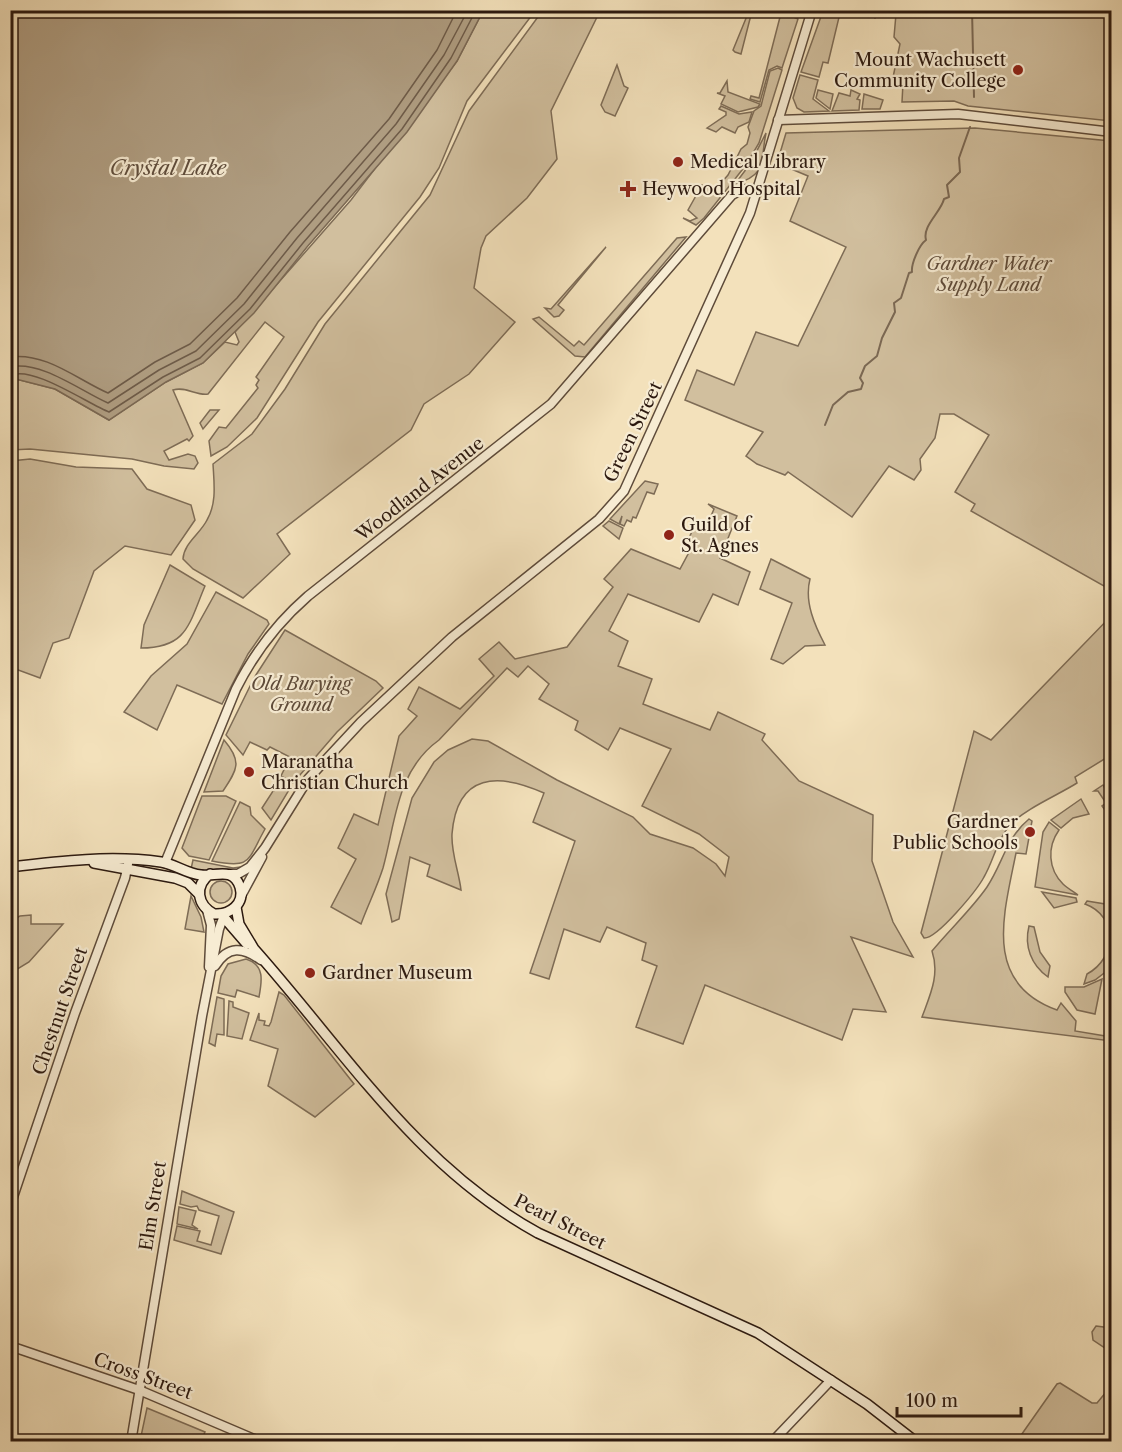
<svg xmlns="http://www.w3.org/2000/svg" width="1122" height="1452" viewBox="0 0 1122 1452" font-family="'Libre Caslon Text',serif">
<rect width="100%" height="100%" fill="#f3e1bb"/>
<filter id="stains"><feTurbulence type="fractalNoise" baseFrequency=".00333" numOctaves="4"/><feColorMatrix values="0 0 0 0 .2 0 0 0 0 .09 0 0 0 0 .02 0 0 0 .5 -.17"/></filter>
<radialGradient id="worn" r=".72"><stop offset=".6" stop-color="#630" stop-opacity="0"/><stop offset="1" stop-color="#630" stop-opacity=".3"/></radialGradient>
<g fill="#d1bf9e" stroke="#7e6c56" stroke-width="1.5">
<path d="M543 10 600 11 551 111 557 159 527 198 486 236 481 248 474 288 515 322 469 374 424 404 411 430 277 534 290 554 243 598 193 569 183 559C184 543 200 534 207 520 217 503 214 483 213 464L252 434 285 389 325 324 430 195 469 111Z"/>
<path d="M483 11H535L467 101 439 168 420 197 318 322 257 418 227 447 211 456 209 441 219 427 226 428 258 388 256 385 259 380 256 377 284 337 265 322 208 394C196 396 186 386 173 390L193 436 189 441 187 439 164 451 169 460 188 454 195 456 198 463 194 469 164 466 132 459 30 449 11 450 10 384 16 379 55 389 109 420 166 382 203 363 225 342 237 345 239 342 235 332 351 200 457 61Z"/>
<polygon points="749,11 752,11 741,54 735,52 733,50"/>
<polygon points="770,11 780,11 798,19 782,68 777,66 769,70 760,102 750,99 751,96 759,98 780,17"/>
<polygon points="823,11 879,11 875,18 865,12 862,16 840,13 828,63 823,62 819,77 801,72"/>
<polygon points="884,11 1111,11 1111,121 968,106 954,101 902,102 903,83 892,82 900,44 894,37 896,14"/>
<polygon points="617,65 624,86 628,88 615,116 605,112 601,105"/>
<polygon points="778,68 782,70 759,143 746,165 704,218 696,225 683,218 690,221 697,218 688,210 702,185 714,191 728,175 741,149 747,144 750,133 748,127 754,111 761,106 770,71"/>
<polygon points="800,75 818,80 813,99 829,111 804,112 797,108 793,98"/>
<polygon points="727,81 728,92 760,104 758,107 738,112 721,104 725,96 717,93 720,93"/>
<polygon points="818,90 833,94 830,109 816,98"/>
<polygon points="851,90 860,94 857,99 860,100 859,110 832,111 839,93 850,96"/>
<polygon points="864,94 883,100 880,109 862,109"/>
<polygon points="721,106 739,114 752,112 749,122 738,127 735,133 722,127 716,132 707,128 726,115 726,112 719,109"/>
<polygon points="975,128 1111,141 1111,590 971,511 975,504 955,492 989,435 954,414 940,414 935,438 920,459 921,470 914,480 889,466 852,517 788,472 785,475 757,464 746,456 763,432 685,400 697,370 734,385 756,332 798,346 846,247 790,221 808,176 777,163 786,133"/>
<path d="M766 133C760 163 767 175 735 184L750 164Z"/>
<polygon points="686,237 585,357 575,356 533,319 539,317 574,346 579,341 584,345 677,238"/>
<polygon points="606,247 558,305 564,310 559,316 554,317 545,308 551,309"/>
<polygon points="210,410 219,410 203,429 200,423"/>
<polygon points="30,459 76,467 132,469 147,489 191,505 195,520 171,555 125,546 94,571 69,638 53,643 40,678 10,667 11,461"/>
<polygon points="645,481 658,484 654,494 647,492 636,518 633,517 631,522 627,520 624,526 620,524 622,516 619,524 610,519"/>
<path d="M708 504 737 516 720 558 750 572 738 605 713 594 699 622 628 594 609 631 628 641 618 666 652 679 643 704 710 730 718 712 765 734 762 740 799 781 873 815 872 861 893 922 913 957 851 937 886 1012 853 1009 842 1040 705 985 683 1044 636 1027 657 966 642 960 646 943 607 927 600 942 564 929 549 979 530 973 575 841 533 822 544 793C499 773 457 772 452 834 451 853 459 872 461 890L427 876 430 865 410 857 399 919 392 922 386 894 412 798 434 762 448 750 472 739 488 741 557 780 633 817 650 834 693 848 716 864 725 876 729 857 699 834 642 806 671 749 620 728 608 750 575 730 578 721 539 699 549 684 528 666 518 677 507 668 439 740C396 771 396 821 383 868 377 887 368 905 361 924L331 907 356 859 338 848 354 814 378 825 399 736 417 716 408 709 419 687 460 709 494 676 479 659 499 642 515 659 567 647 613 587 604 579 631 549 680 569 695 541 689 538 694 527 704 532 714 509Z"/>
<polygon points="609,521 623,528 619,539 603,526"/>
<path d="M771 559 810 579C804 602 815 626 825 645L805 646 783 664 771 659 792 603 760 589Z"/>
<path d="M170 565 205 586C189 623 188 648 141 648L144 625Z"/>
<polygon points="216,592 267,620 269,624 248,654 222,704 177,685 157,730 124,712 151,676 187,644"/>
<path d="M1111 616V755L1075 777 1077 783C1058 795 1025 809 1011 824 997 839 994 860 984 877 977 890 937 939 924 938L921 933 974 731 991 740Z"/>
<polygon points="285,630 376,681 383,688 337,732 293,783 281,776 290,757 270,747 267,750 250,742 243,755 226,735 254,678"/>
<path d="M224 740C242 761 238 769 223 791L204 792Z"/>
<polygon points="1103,785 1111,800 1111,819 1102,806 1106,803 1098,791 1094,791"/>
<polygon points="281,787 289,790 271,820 262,808 273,791"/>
<polygon points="202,796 226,796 236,801 209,860 189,856 182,848"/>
<polygon points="1081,799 1089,814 1073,818 1061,828 1051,820"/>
<path d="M240 802 250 807 251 815 265 829C247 861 252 869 212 861Z"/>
<path d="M1029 819 1032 821 1026 854 1016 853C1004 914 982 983 1057 1010L1061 1003 1076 1021 1075 1031 1111 1037V1041L922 1017C930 995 940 975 932 951 950 929 971 910 987 887 1003 863 1006 838 1029 819Z"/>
<path d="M1049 822 1059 830C1047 847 1048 869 1063 884 1067 888 1074 892 1078 895L1035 887 1043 832Z"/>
<polygon points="193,860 233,868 240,867 241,870 217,869 205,872 191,869"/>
<circle cx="221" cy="892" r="11"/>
<polygon points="1042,892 1076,898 1077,902 1054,908"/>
<polygon points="191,896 201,917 204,932 185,929"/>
<path d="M1087 901 1111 905 1112 967 1095 980 1084 984 1087 974C1117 958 1118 916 1085 904Z"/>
<polygon points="31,915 31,924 63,924 29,962 11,973 11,922 20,916"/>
<path d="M1029 926 1034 927 1040 952 1050 966 1048 977C1031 965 1024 946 1029 926Z"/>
<path d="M246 959C265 965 262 981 259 997L237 990 235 997 218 993 221 976 228 964Z"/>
<polygon points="1102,979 1095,1014 1077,1010 1065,992 1065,987 1084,987"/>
<polygon points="279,992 284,995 354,1084 315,1117 268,1086 278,1049 250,1040 259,1013 259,1020 265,1021 264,1025 269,1026 271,1022"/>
<polygon points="217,997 224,999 224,1035 217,1034 215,1046 209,1043"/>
<polygon points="229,1001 233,1002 233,1007 249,1013 242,1039 227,1036"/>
<polygon points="182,1191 234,1212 221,1254 174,1240 177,1226 200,1231 197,1241 211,1245 219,1216 199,1210 197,1206 191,1207 180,1204"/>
<polygon points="179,1207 196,1211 192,1225 198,1229 177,1224"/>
<polygon points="1096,1326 1111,1328 1111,1352 1093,1340 1092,1332"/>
<polygon points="1060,1383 1092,1403 1097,1403 1111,1386 1111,1441 1017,1441 1057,1384"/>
<polygon points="147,1408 205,1432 201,1441 140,1441"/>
</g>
<polygon fill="#af9d81" stroke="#7b6853" stroke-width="1.5" points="11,10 483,10 483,11 457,61 407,132 307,247 254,313 203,363 166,382 109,420 55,389 16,379 11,384"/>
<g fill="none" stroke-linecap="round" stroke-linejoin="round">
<g stroke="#6e5b48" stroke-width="1.5">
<path d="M10 357C46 352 78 380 108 393L155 362 190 344 237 298 290 232 389 119 437 50 457 10"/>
<path d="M10 367C41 360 82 392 108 403L159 370 196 351 244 304 297 238 396 124 444 55 468 10"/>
<path d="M10 376C31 364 88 404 109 412L163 377 200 358 250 309 303 243 402 129 451 58 476 10"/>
</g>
<g stroke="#7b6853" stroke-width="2">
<polyline points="972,10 974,97"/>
<path d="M825 425 833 405 848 392 861 389 863 383 860 378 865 366 877 356 882 338 895 312 894 303 901 298 909 273 912 272C911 264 919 245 926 240 922 226 941 212 944 199L949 197 947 185 960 172 959 158 970 127"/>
</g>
<g stroke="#5e4b3a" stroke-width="11">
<g id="tertiary">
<polyline points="778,120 958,114 1112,132"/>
<path d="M165 863 236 689C254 653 277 623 308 596L551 404 732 195 743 189 758 192"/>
<polyline points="229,874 238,874 250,867 265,848 308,779 361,722 452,637 599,519 624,491 750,213 812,10"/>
<polyline points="241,896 262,857"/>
<polyline points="207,910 211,925 209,967"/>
<path d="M215 966C228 945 243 947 261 960"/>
<polyline points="10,1206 75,1013 125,878 128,864"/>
<polyline points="10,1346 139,1390 261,1442"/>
<polyline points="131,1442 202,1016 219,929 225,913"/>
<polyline points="772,1442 831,1380"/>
</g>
</g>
<g stroke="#2c190f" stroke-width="12">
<g id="secondary">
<polyline points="94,863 175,878 188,883 199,894"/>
<path d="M10 867C60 861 112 855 161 862 175 864 187 874 201 875 215 877 233 866 240 887 245 904 230 915 214 914 197 905 194 886 210 874"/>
<path d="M236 907 239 924 254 949C344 1050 416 1166 538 1233L758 1333 867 1404 916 1442"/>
<polyline points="221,914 247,944"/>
</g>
</g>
<use href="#tertiary" stroke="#f7ecd3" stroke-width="8"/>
<use href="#secondary" stroke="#f7ecd3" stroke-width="9"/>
</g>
<g fill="#8f2418" stroke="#f7ecd3" stroke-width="2">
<circle cx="1018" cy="70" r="6"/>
<circle cx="678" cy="162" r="6"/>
<path d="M625 180h6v6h6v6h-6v6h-6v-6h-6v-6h6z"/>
<circle cx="669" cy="535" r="6"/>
<circle cx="249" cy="772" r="6"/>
<circle cx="1030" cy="832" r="6"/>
<circle cx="310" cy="973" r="6"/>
</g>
<g text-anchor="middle" stroke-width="4.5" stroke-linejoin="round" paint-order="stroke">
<g font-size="18" fill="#2c190f" stroke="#f7ecd3" text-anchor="start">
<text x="1006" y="66" text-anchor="end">Mount Wachusett<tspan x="1006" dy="21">Community College</tspan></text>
<text x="690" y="168">Medical Library</text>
<text x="642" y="195">Heywood Hospital</text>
<text x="681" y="531">Guild of<tspan x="681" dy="21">St. Agnes</tspan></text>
<text x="261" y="768">Maranatha<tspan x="261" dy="21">Christian Church</tspan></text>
<text x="1018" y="828" text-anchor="end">Gardner<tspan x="1018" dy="21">Public Schools</tspan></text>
<text x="322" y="979">Gardner Museum</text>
</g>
<g font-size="18" font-style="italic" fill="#5e4b3a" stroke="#f7ecd3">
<text x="989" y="270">Gardner Water<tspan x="989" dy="21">Supply Land</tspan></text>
<text x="301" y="690">Old Burying<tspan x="301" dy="21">Ground</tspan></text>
</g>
<g font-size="18" fill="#2c190f" stroke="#f7ecd3">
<text transform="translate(633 432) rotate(-64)" y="6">Green Street</text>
<text transform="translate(420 489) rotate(-38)" y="6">Woodland Avenue</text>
<text transform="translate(60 1011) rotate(-71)" y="6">Chestnut Street</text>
<text transform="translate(153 1206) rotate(-81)" y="6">Elm Street</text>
<text transform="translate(560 1222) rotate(27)" y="6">Pearl Street</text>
<text transform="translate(143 1376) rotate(20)" y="6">Cross Street</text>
</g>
<g font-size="20" font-style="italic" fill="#604e3d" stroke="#f7ecd3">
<text x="168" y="175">Crystal Lake</text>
</g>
</g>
<rect width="1122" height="1452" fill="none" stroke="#f3e1bb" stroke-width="36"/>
<rect x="12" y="12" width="1098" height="1428" fill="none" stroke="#2c190f" stroke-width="3"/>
<rect x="18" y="18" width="1086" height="1416" fill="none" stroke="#2c190f" stroke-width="1.5"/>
<path d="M897 1407v9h124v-9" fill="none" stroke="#2c190f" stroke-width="3"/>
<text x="906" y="1407" font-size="18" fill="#2c190f" stroke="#f7ecd3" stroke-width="4.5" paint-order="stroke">100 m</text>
<rect width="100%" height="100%" filter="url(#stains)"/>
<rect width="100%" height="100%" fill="url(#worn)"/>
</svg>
